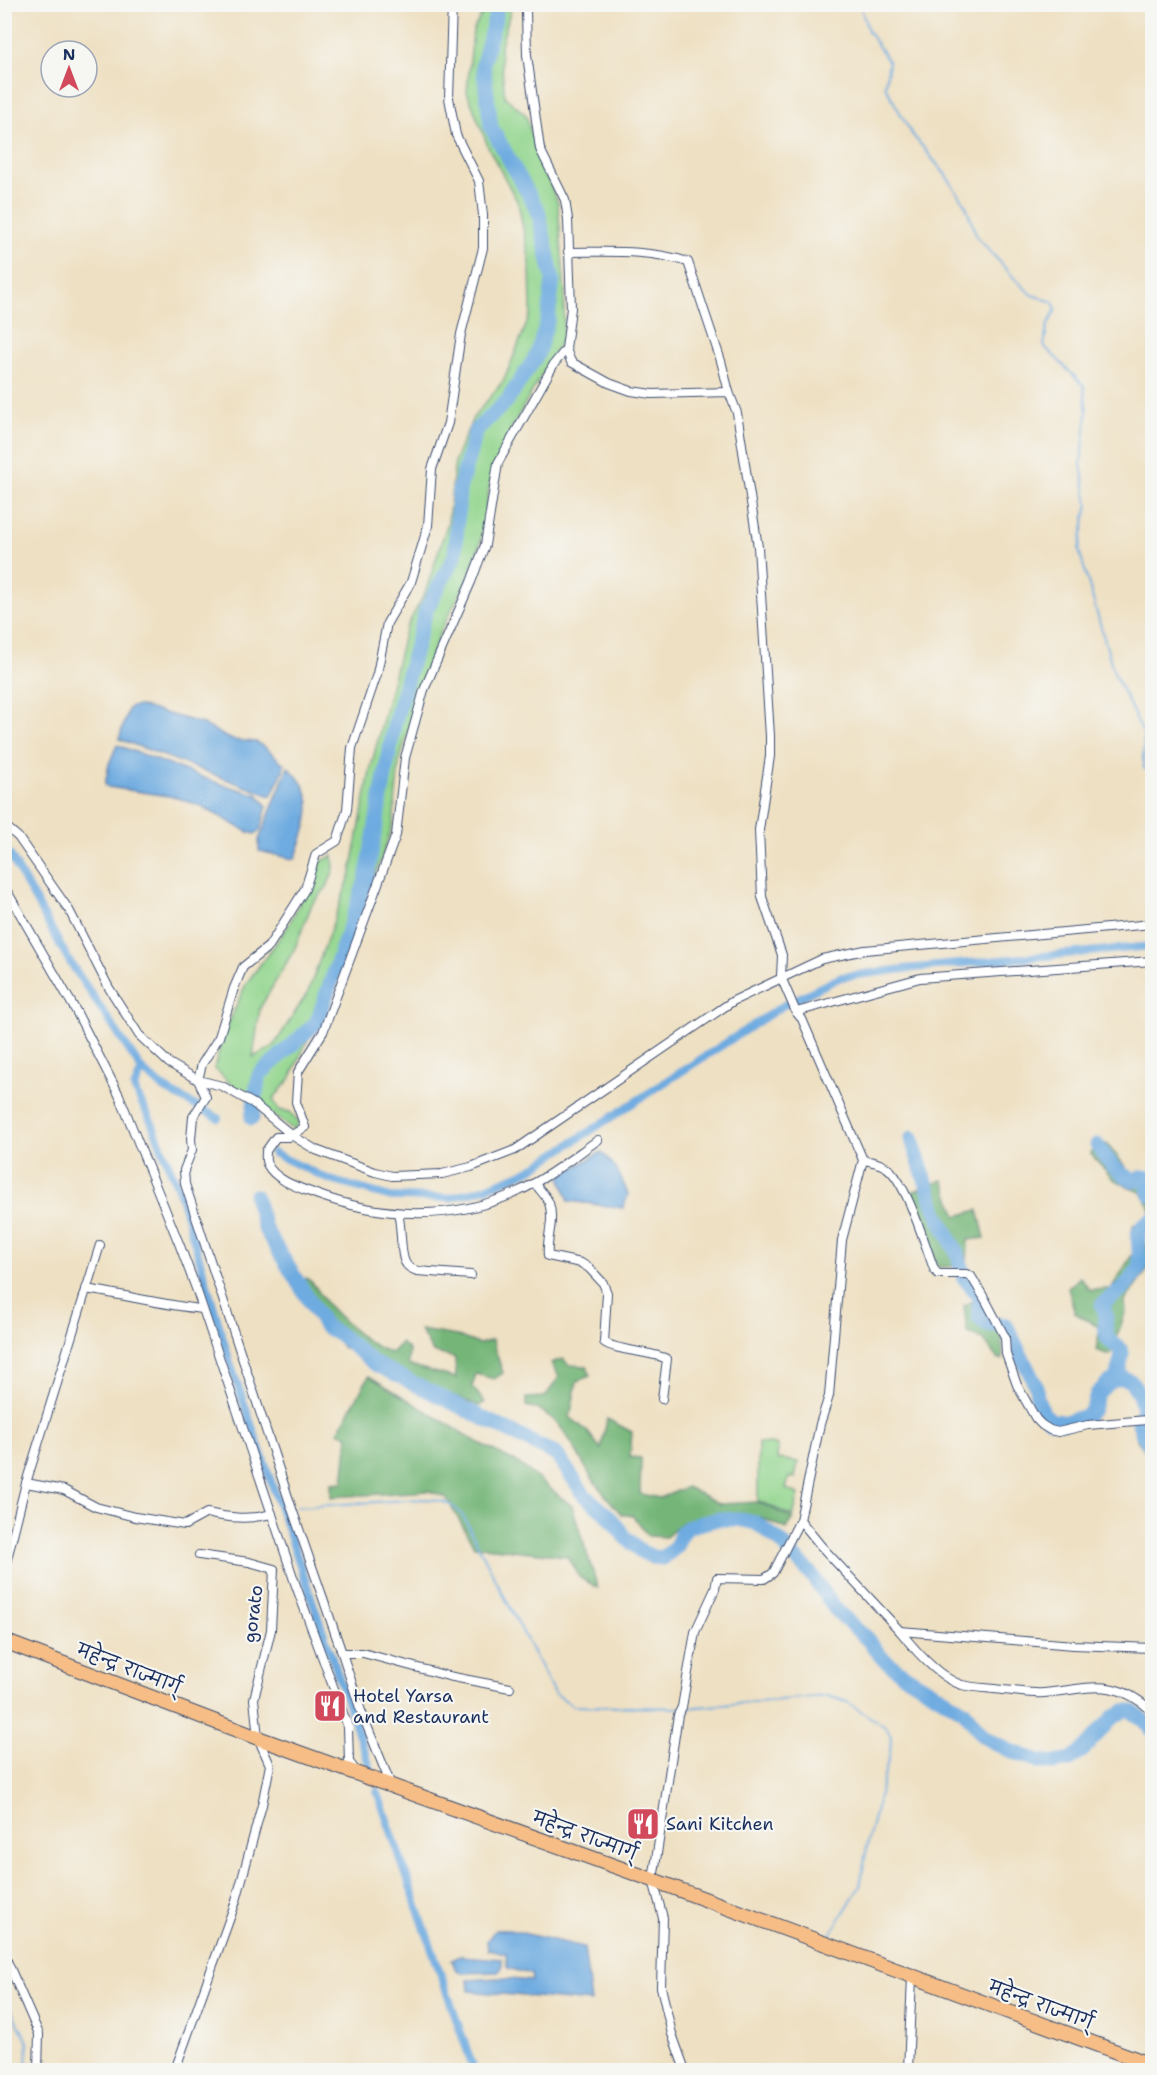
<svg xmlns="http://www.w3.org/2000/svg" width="1157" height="2075" viewBox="0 0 1157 2075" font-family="'Shantell Sans','Playpen Sans Deva',sans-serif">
<rect width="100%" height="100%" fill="#f6f6f2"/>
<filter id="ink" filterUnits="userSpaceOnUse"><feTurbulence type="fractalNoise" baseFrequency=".0167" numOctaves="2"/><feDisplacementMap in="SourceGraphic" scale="12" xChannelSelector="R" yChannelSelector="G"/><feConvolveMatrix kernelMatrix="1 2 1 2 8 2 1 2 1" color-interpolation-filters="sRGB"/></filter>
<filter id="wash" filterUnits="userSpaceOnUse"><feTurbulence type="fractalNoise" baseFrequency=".008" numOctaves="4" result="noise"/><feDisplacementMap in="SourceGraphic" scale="24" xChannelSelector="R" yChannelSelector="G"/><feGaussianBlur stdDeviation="1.35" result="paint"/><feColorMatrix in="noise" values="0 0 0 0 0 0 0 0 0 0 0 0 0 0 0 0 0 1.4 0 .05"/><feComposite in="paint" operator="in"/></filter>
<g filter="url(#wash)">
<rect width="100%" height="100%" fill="#eee0c2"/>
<g fill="#92d58d" stroke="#568276" stroke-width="1.5">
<polygon points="487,5 512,5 500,49 505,97 526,115 537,154 558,203 565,292 563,337 513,425 491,477 480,544 467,580 441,630 417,697 399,764 393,823 382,857 332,985 304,1048 290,1079 273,1099 279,1110 290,1112 299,1123 294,1130 233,1086 214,1068 225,1031 246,984 287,928 321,861 333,856 334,869 327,887 312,904 295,948 260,1008 253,1057 273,1047 308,992 351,873 370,771 405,630 425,593 448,522 455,460 473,418 504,380 531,313 530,262 518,203 489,149 467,92 473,30"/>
<polygon points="758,1443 778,1445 777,1459 798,1462 795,1478 789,1477 786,1489 799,1494 793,1516 758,1501"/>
</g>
<g fill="#75b678" stroke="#48726b" stroke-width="1.5">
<polygon points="1107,1144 1131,1174 1152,1185 1152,1225 1146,1232 1144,1238 1151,1256 1148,1269 1125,1301 1126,1311 1110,1355 1096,1350 1100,1328 1075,1313 1068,1288 1080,1277 1090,1290 1111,1289 1135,1250 1132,1234 1133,1225 1147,1220 1151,1210 1142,1193 1113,1179 1090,1153"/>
<polygon points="943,1180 957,1216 978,1210 985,1238 968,1240 967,1266 938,1267 909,1193"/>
<path d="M306 1278C316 1283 320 1296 327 1304 345 1323 367 1345 391 1353L401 1343 409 1350 408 1365 456 1378 455 1358 433 1352 420 1330 457 1336 479 1344 492 1340 503 1373 494 1379 476 1374 472 1387 485 1402 479 1406 368 1361 342 1347 303 1288Z"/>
<polygon points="981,1298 1002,1338 1003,1360 998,1360 983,1339 967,1333 964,1305"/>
<path d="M563 1359 569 1365 587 1366 590 1376 577 1381 570 1417 587 1431 601 1449 607 1419 632 1432 630 1457 641 1458 640 1494 660 1498 687 1487 720 1504 758 1502 793 1518 786 1529 760 1517 720 1512 682 1523 666 1537 648 1536 632 1515H622C611 1502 599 1489 590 1475 573 1448 561 1412 526 1406V1398L545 1397 559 1377 551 1363Z"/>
<polygon points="369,1376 477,1442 518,1463 572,1506 598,1588 580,1578 567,1556 474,1546 446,1497 429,1491 331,1497 331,1483 343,1482 348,1436 338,1432"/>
<polygon points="1146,1425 1152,1441 1152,1454 1147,1453 1137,1440 1136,1428"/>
</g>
<g fill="#6eabe0" stroke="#446d9f" stroke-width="1.5">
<polygon points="140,706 203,724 224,736 233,740 256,742 265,747 284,764 283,771 271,796 119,739 128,710 130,707"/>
<polygon points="117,745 218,783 258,795 267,806 260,831 255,834 248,832 201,806 175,797 108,787 105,785 109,764"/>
<path d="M288 767C321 797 308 821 296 857L293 859 259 851V840Z"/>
<path d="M601 1152C615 1164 622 1178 628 1195L623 1208 569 1201 560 1176Z"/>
<polygon points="495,1930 509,1930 584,1947 591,2002 469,1991 468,1980 498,1978 532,1981 531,1974 507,1968 506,1953 488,1950 487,1941"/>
<polygon points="460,1956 502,1959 502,1968 498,1972 461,1973 455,1968 452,1960"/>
</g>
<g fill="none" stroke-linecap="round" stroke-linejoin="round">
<g stroke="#6eabe0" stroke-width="2">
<polyline points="860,4 868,31 889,62 885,86 912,134 945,174 966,206 977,237 1014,278 1032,295 1053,302 1056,309 1047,327 1044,346 1084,386 1087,414 1081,465 1088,504 1079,550 1114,673 1144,735 1143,767 1152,774"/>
<path d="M297 1507 423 1499C440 1500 452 1502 463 1516L554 1693 574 1706 679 1708"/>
<polyline points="283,1512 287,1511"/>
<polyline points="685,1708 828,1696 847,1702 873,1719 887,1728 891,1737 890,1753 868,1841 860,1886 828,1938"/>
<polyline points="4,1997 28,2042 27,2070"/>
</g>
<g stroke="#6eabe0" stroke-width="8">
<polyline points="4,850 10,855 68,959 142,1070 165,1089 218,1118"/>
<polyline points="136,1092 134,1088 142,1070"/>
<polyline points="139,1098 152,1123 181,1196 230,1363 371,1770"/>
<polyline points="273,1153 330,1180 391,1197 450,1198 486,1188 530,1170 784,1005 841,977 904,969 1152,946"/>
<polyline points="377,1791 474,2070"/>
</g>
<g stroke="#6eabe0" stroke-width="15">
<polyline points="252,1118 259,1075 317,1022 366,880 395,721 426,610 455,556 459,490 476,430 507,401 537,355 548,319 553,280 538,211 491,127 483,64 496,15 496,4"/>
<polyline points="912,1138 915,1150 936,1211 958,1255 964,1278 979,1296 979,1318 986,1324 994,1325"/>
<path d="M1097 1145C1107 1160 1118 1174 1135 1181L1142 1177 1149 1178 1148 1189 1152 1196"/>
<polyline points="255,1196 265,1229 325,1326 340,1335 375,1364 557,1455 585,1496 609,1516 625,1537 642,1552 653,1557 663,1558 676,1547 682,1532 690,1526 718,1519 738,1519 756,1523 780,1541 791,1553 810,1573 835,1609 868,1640 882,1658 903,1674 964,1711 984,1737 1010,1751 1039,1761 1054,1763 1070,1760 1084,1749 1113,1717 1124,1711 1130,1711 1140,1717 1152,1730"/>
<polyline points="1000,1324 1006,1325 1036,1386 1037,1398 1043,1413 1052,1421 1065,1422 1086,1416 1093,1409 1097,1394 1107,1384 1115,1379 1124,1378 1132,1382 1139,1395 1143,1408 1139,1423 1142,1433 1150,1446 1152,1446"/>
<path d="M1121 1378 1118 1374C1119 1367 1121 1361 1122 1355 1122 1345 1110 1345 1107 1337 1102 1325 1110 1319 1102 1305 1106 1299 1112 1298 1117 1293 1127 1286 1133 1276 1140 1267L1138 1234 1142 1227 1152 1220"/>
</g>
</g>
</g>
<g filter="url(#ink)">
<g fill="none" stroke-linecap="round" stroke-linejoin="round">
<g stroke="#3b4a6d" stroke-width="10">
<g id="minor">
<polyline points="528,4 526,10 527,55 540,149 565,200 568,219 571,308 566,349 571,362 609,383 631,391 652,394 729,392 737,413 758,547 770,736 770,756 759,830 762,897 782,955 781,977 796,1012 802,1019 863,1160 842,1240 829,1396 820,1424 800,1520 773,1573 764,1579 717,1578 715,1589 695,1632 682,1707 678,1715 653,1880 663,1918 661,1987 672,2034 685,2070"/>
<path d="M568 252C607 252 650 249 688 262L721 361 729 392"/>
<path d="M566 349 554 364 498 463 485 545 471 582 424 690 405 758 396 835 323 1032 298 1072 296 1102 305 1127 289 1137H276L266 1151C266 1155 265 1161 267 1164 275 1180 297 1187 313 1193 379 1218 452 1222 517 1192 546 1179 572 1158 598 1140"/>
<polyline points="4,825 18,837 69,910 109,988 139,1035 169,1063 198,1080 222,1086 254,1104 293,1136 316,1150 375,1172 392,1176 442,1174 471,1167 515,1150 733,1001 822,959 865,950 1152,924"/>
<polyline points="4,889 8,893 76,1011 119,1095 180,1246 197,1291 295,1583 348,1727 349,1762 356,1771"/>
<polyline points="796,1012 920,978 1152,961"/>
<path d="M863 1160C871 1161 879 1163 886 1167 906 1180 925 1245 934 1269L938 1274H966L971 1276 986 1301 1005 1337 1006 1354 1017 1385 1036 1419 1042 1425 1050 1430 1058 1432 1088 1425 1147 1420 1152 1416"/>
<path d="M535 1183C539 1190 546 1195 549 1203 555 1221 546 1238 548 1256L581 1263 589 1268 603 1283 607 1293 604 1342C616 1351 651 1351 667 1359L662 1399"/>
<path d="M398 1213C402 1227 400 1253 405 1262 407 1267 412 1269 417 1271L471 1275"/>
<path d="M86 1289C125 1295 163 1305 202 1309"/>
<polyline points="1151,1396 1152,1401"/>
<path d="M26 1483 64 1490 96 1507 135 1517 185 1525 207 1513C229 1518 249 1520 272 1514"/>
<polyline points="800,1520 821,1546 900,1631 1074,1645 1152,1648"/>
<polyline points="4,1571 26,1483 100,1245"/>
<path d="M900 1631C914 1649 939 1678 962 1685 975 1688 990 1688 1003 1690 1017 1691 1031 1694 1044 1693 1091 1689 1113 1676 1152 1711"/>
<polyline points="342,1653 291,1506 185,1184 184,1170 192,1150 191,1139 193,1117 206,1097 198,1080 202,1064 219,1037 234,988 243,967 269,946 305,889 316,854 337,841 347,810 352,748 377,674 387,623 411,582 428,526 432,469 448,423 461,334 483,248 483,215 479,181 456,135 449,98 452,4"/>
<polyline points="391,1785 361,1711 342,1653 363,1653 448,1676 510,1688"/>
<polyline points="4,1954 39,2034 38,2070"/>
<polyline points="175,2070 236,1901 262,1805 270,1765 258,1738 254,1699 271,1630 274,1569 249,1562 199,1555"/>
<polyline points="908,2070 912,1977"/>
</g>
</g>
<g stroke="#3b4a6d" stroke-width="16">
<polyline id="trunk" points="4,1641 258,1738 653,1880 1152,2065"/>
</g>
<use href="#minor" stroke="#fff" stroke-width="8"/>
<use href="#trunk" stroke="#f6be86" stroke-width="14"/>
</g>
</g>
<defs>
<g id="restaurant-square" transform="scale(1.725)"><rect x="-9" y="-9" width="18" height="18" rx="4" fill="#d1495b" stroke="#f6f6f2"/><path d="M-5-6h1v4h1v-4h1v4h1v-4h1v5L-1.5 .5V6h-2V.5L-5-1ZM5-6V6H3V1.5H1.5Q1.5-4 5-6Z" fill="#fff"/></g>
</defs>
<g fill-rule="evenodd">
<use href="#restaurant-square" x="330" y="1706"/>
<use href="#restaurant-square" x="643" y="1824"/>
</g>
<g text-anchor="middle" stroke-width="4.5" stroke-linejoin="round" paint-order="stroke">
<g font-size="18" fill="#1b2f5e" stroke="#f6f6f2">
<text transform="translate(253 1614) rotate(-83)" y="6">gorato</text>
<text transform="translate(129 1669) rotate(21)" y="6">महेन्द्र राज्मार्ग्</text>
<text transform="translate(585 1836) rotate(20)" y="6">महेन्द्र राज्मार्ग्</text>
<text transform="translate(1041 2005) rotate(20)" y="6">महेन्द्र राज्मार्ग्</text>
</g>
<g font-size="18" fill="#1b2f5e" stroke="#f6f6f2" text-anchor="start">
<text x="353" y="1702">Hotel Yarsa<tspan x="353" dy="21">and Restaurant</tspan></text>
<text x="666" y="1830">Sani Kitchen</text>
</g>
</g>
<rect width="1157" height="2075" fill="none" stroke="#f6f6f2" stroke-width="24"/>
<g transform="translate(69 69)"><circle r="28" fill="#f6f6f2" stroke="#9ea6b7" stroke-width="1.5"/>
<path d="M0-4.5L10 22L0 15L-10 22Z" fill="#d1495b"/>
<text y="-9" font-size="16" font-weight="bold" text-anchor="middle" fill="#1b2f5e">N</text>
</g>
</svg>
